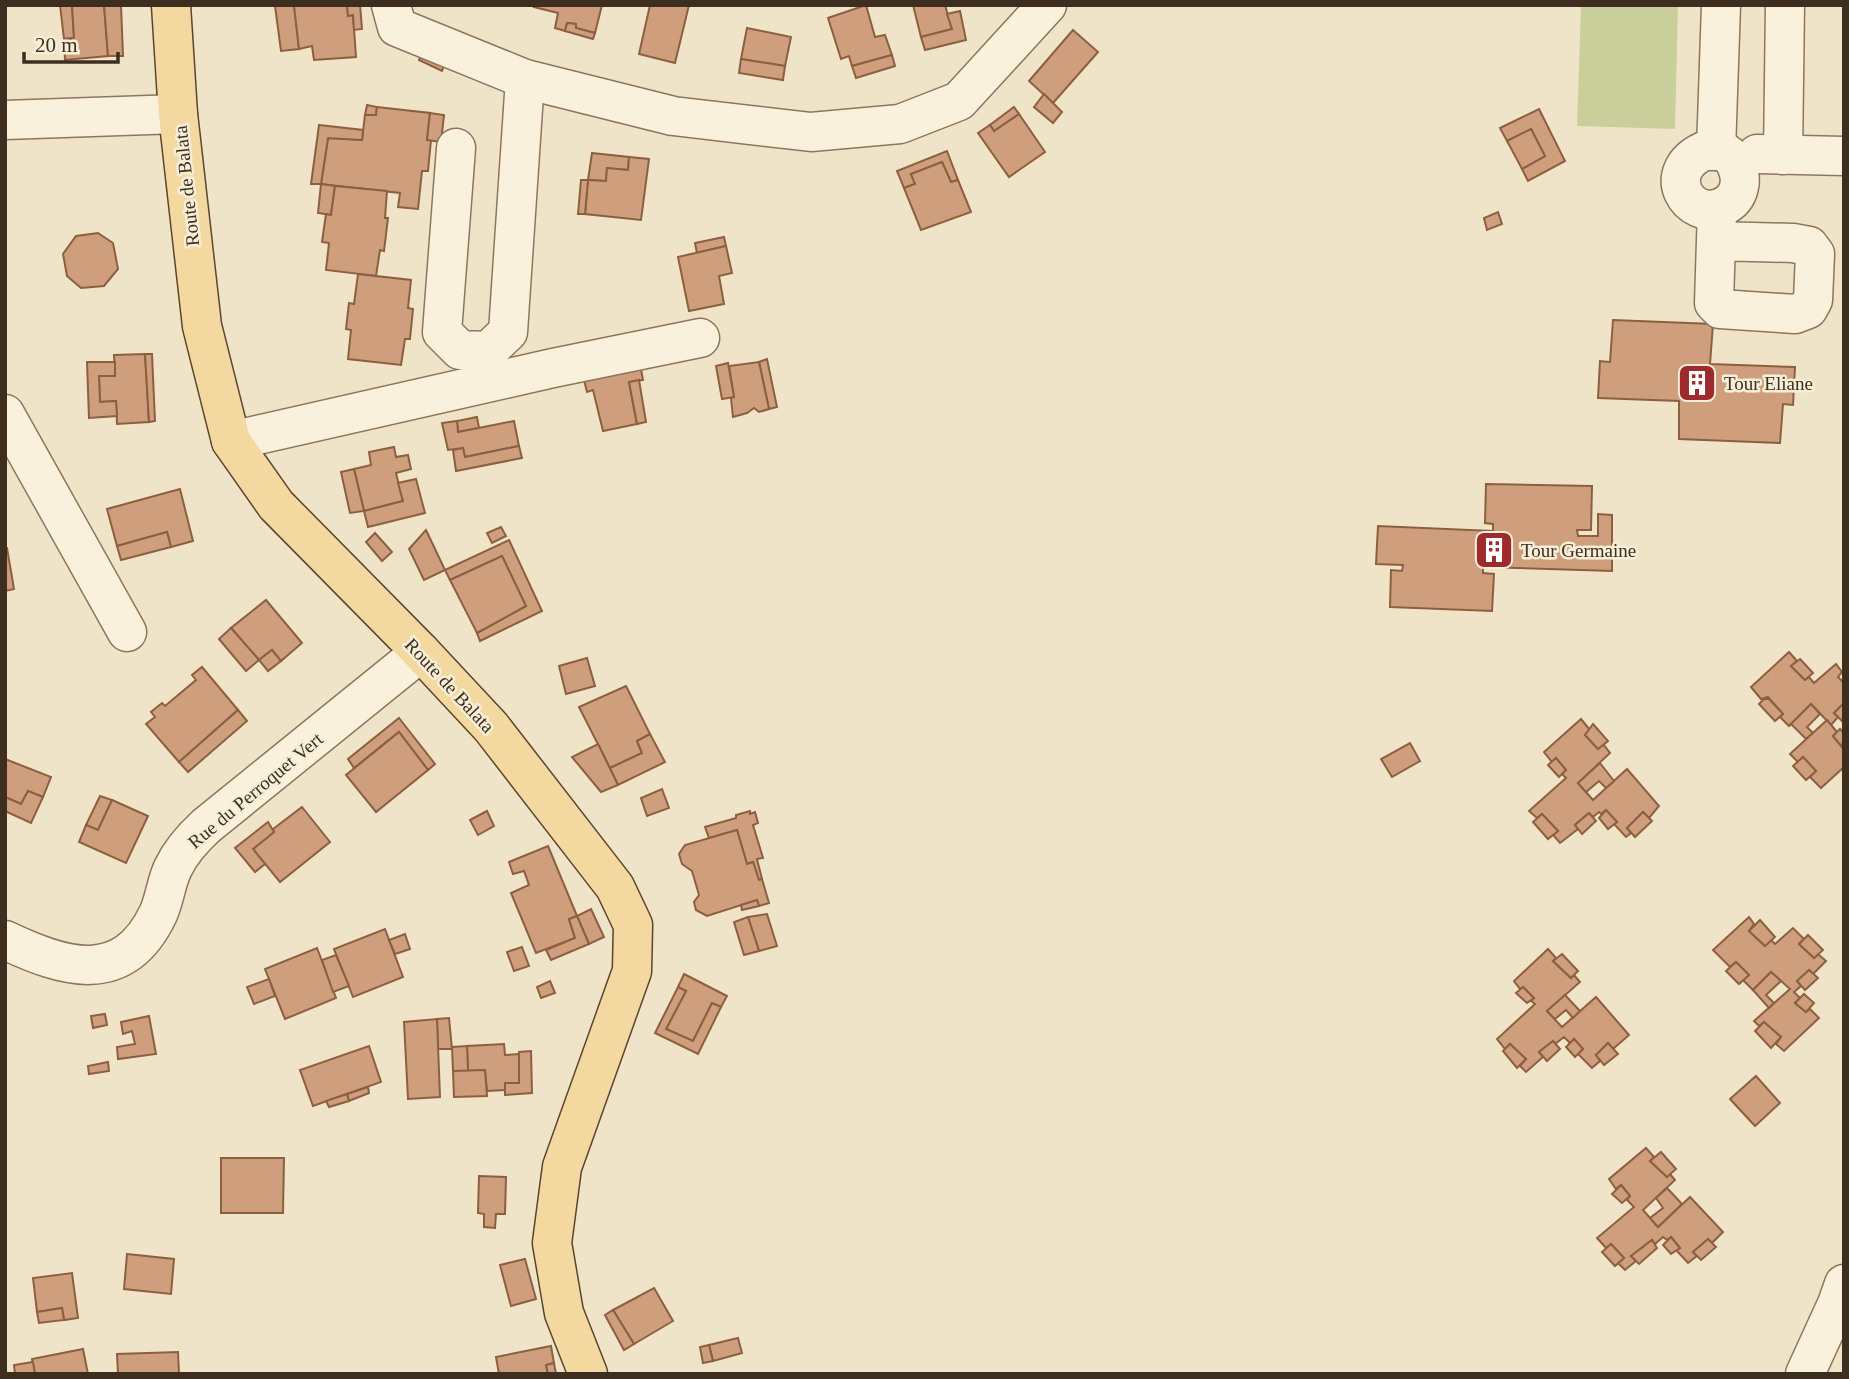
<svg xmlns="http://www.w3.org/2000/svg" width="1849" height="1379" viewBox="0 0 1849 1379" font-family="'Times New Roman',serif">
<rect width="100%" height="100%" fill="#f0e4c8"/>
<polygon fill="#c9cf9b" points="1581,5 1678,5 1675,129 1577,126"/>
<g fill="#cf9f7d" stroke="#8d5f41" stroke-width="2">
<polygon points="60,5 72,5 74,38 64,39"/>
<polygon points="72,5 104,5 108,56 65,60 64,39 74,38"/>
<polygon points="104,5 121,5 123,56 108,56"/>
<polygon points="294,5 299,49 281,51 275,6"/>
<polygon points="294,5 347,5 348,16 353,15 356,57 314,60 312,46 299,49"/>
<polygon points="347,5 360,5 362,29 354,30 353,15 348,16"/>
<polygon points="535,5 602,5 595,33 576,28 576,24 567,23 565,31 555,28 558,13 534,7"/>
<polygon points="650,5 689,5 675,63 639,54"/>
<polygon points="866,5 875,37 885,35 892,55 852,66 849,56 841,59 828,18"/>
<polygon points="913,5 945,5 952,29 921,37"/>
<polygon points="960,11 966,40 925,50 921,37 952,29 947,14"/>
<polygon points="567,23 576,24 576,28 595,33 593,39 565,31"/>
<polygon points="747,28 791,37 785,66 741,59"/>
<polygon points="1073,30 1098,52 1053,103 1029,81"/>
<polygon points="424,48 447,59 442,71 419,60"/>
<polygon points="892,55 895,66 856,78 852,66"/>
<polygon points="741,59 785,66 783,80 739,73"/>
<polygon points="1044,94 1062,112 1053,123 1034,107"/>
<polygon points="367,105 377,107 376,115 365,115"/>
<polygon points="377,107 430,113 427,140 431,140 428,171 422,171 418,209 398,207 400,193 321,184 328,138 362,140 365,115 376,115"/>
<polygon points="1014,107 1019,114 994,131 990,125"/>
<polygon points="1539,109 1565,161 1528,181 1522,169 1545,156 1531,129 1507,141 1500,128"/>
<polygon points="430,113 444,115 441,142 427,140"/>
<polygon points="1019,114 1045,152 1009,177 978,133 990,125 994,131"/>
<polygon points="319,125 363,130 362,140 328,138 321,184 311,184"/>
<polygon points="1531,129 1545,156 1522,169 1507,141"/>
<polygon points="947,151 958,180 951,182 942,162 911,174 915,184 904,188 897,171"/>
<polygon points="592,153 629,157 628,170 607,168 606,181 588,180"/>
<polygon points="629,157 649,159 641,220 585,214 588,180 606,181 607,168 628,170"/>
<polygon points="942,162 951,182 958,180 971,212 921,230 904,188 915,184 911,174"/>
<polygon points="581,180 588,180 585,214 578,214"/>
<polygon points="321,184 335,186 331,215 318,213"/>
<polygon points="335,186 387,191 385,218 388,218 384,251 380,250 376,276 326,270 329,243 322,242 326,214 331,215"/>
<polygon points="1498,212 1502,224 1487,230 1484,218"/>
<polygon points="98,233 113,243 118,269 104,286 81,288 67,276 63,254 76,236"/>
<polygon points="724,237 726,246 697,253 695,243"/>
<polygon points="726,246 732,273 719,276 724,304 689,311 678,257"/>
<polygon points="358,274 411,280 408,308 413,309 410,339 405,339 401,365 348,359 351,330 346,329 349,303 354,304"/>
<polygon points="1613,320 1713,324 1710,364 1795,367 1793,405 1783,404 1780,443 1679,439 1679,401 1598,398 1600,361 1610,362"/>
<polygon points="145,354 149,422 117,424 116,401 100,402 99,376 115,376 114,355"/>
<polygon points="145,354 152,354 155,421 149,422"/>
<polygon points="767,359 777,407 769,409 759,362"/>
<polygon points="87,362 115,362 115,376 99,376 100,402 116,401 117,416 89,418"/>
<polygon points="759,362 769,409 759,412 754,408 747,413 733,417 731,398 734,397 729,366"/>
<polygon points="728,363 734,397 722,399 716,366"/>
<polygon points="640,364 643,380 629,382 637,424 603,431 593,390 587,392 583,376"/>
<polygon points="639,380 646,422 637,424 629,382"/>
<polygon points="477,417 479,428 458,432 457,421"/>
<polygon points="457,421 458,432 514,421 519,446 465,457 463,448 448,450 442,423"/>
<polygon points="519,446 522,458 456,471 453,450 463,448 465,457"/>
<polygon points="394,447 396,457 408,455 411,469 396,473 403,501 364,511 354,469 371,465 369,452"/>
<polygon points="354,469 364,511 350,513 341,472"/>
<polygon points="416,479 425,513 368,527 364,511 403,501 398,483"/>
<polygon points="1486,484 1592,486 1591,530 1577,530 1578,536 1598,536 1598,514 1612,515 1612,571 1483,567 1483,573 1494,574 1492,611 1390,607 1391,570 1402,571 1403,565 1376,564 1378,526 1493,531 1493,524 1485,523"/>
<polygon points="180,489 193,541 171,547 167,532 117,546 107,509"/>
<polygon points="501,527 506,536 492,543 487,533"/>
<polygon points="426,530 445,570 424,580 409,549"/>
<polygon points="167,532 171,547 121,560 117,546"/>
<polygon points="375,533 392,552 382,561 366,542"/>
<polygon points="509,540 542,611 480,641 477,633 526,606 502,556 450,580 445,570"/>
<polygon points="5,548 7,548 14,589 5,591"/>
<polygon points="502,556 526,606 477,633 450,580"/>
<polygon points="266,600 302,643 281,661 272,650 259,660 231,628"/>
<polygon points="231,628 259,660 246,671 219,639"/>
<polygon points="272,650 281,661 268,671 259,660"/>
<polygon points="1789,652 1797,661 1791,666 1805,680 1809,677 1814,683 1836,664 1842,672 1838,677 1844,683 1844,703 1834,713 1838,717 1831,725 1811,704 1789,726 1780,717 1783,714 1768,697 1761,699 1751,687"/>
<polygon points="587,658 595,686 566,694 559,666"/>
<polygon points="1800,659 1813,673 1805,680 1791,666"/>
<polygon points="202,667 238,710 179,762 146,724 155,717 151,712 162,703 165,706 196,680 192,675"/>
<polygon points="626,686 650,734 637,741 642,753 610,768 579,707"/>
<polygon points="1764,699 1769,699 1783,714 1775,721 1759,704"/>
<polygon points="1844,703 1844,719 1842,721 1834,713"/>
<polygon points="1811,704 1820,714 1807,727 1813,733 1806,739 1791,724"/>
<polygon points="238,710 247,721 188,772 179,762"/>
<polygon points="399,718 435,764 428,770 399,732 354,768 348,759"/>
<polygon points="1581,719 1590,730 1585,735 1598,749 1603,744 1610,753 1578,783 1586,792 1593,800 1627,769 1659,806 1649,818 1643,812 1627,828 1631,833 1626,837 1614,824 1617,822 1606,810 1601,814 1599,812 1593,817 1589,813 1575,825 1578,829 1560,843 1553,835 1558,831 1542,814 1537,818 1529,811 1566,778 1562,774 1566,770 1556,758 1552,762 1544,752"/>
<polygon points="1827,720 1837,732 1833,736 1842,747 1844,746 1844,767 1821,788 1810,777 1816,771 1803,757 1798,762 1790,754"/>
<polygon points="1593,724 1608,741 1598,749 1585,735"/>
<polygon points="1840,729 1844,733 1842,747 1833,736"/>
<polygon points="399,732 428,770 376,812 346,775"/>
<polygon points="650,734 665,762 618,785 610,768 642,753 637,741"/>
<polygon points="1410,743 1420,761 1392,777 1381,759"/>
<polygon points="598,744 618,785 601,792 572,757"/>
<polygon points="1803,757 1816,771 1806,780 1793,766"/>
<polygon points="1556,758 1566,770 1559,777 1548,765"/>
<polygon points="5,759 51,777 43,797 28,791 21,804 5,797"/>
<polygon points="1600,763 1614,781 1606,788 1599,781 1586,792 1578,783"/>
<polygon points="662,789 669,808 647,816 641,798"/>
<polygon points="28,791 43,797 31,823 5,811 5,797 21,804"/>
<polygon points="100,796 112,800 98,830 86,825"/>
<polygon points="112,800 148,816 126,863 79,842 86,825 98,830"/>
<polygon points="302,807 330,842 280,882 253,849 274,832 273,829"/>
<polygon points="1606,810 1617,822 1608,829 1599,818"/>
<polygon points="487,811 494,826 478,835 470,820"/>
<polygon points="750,811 750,814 755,812 758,823 753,825 763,858 757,859 762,879 759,880 753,862 747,864 737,830 709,838 705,827 736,818 736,815"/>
<polygon points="1643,812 1652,821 1635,837 1627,828"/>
<polygon points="1589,813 1596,821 1582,834 1575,825"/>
<polygon points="1542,814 1558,831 1548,839 1533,822"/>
<polygon points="268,822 274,832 253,849 265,864 255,872 235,848"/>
<polygon points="737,830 747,864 753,862 759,880 762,879 769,903 759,906 757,900 707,916 696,910 694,902 699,895 692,871 682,864 679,854 685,845"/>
<polygon points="548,846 577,916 569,919 575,938 536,953 511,893 529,885 524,871 513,874 509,862"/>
<polygon points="757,900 759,906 742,910 741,905"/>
<polygon points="591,909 604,937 589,944 577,916"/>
<polygon points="767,914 777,946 759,951 748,917"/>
<polygon points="577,916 589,944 551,960 546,950 575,938 569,919"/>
<polygon points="748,917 759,951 744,955 734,922"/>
<polygon points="1749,917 1754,924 1749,931 1765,946 1771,940 1775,944 1793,928 1804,939 1799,944 1814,958 1818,954 1826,961 1813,974 1809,970 1797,981 1801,986 1794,992 1800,998 1795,1003 1806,1012 1810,1009 1819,1018 1784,1051 1776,1044 1781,1037 1764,1022 1759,1026 1754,1021 1790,989 1771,972 1753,990 1743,980 1749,975 1736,962 1730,967 1713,950"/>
<polygon points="1760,920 1775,937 1765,946 1749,931"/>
<polygon points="385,929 403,977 353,997 334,949"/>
<polygon points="405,934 410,949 395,954 389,940"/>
<polygon points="1808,935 1823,950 1814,958 1799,944"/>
<polygon points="522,947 529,966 514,971 507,952"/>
<polygon points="317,948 336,998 285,1019 265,969"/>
<polygon points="1548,949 1556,958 1553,961 1571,978 1574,975 1580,982 1547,1011 1562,1027 1596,997 1629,1035 1613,1049 1608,1043 1596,1055 1600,1061 1592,1068 1578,1054 1583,1049 1574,1039 1570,1043 1564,1037 1555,1044 1553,1041 1539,1052 1543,1057 1526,1072 1520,1066 1526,1059 1510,1044 1505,1049 1497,1039 1535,1004 1531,1001 1534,998 1523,987 1520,989 1514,981"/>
<polygon points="1562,954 1578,971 1571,978 1553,961"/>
<polygon points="336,955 349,986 333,992 322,960"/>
<polygon points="1736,962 1749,975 1739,984 1726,971"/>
<polygon points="1809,970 1818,978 1805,990 1797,981"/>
<polygon points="1771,972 1781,981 1766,995 1774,1003 1769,1008 1753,990"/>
<polygon points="684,974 727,996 721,1007 712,1003 693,1041 666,1029 686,991 678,987"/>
<polygon points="269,979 275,996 254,1004 247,987"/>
<polygon points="550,981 555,993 541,998 537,987"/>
<polygon points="678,987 686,991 666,1029 693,1041 712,1003 721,1007 698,1054 655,1033"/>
<polygon points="1523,987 1534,998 1527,1003 1516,993"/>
<polygon points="1804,994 1814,1003 1806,1012 1795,1003"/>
<polygon points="1565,995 1580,1011 1573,1018 1566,1010 1555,1019 1547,1011"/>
<polygon points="105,1014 107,1025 93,1028 91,1016"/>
<polygon points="149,1016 156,1054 118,1059 117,1047 135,1044 132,1031 123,1034 121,1022"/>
<polygon points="449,1018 452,1049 438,1049 437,1019"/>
<polygon points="437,1019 440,1097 408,1099 404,1022"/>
<polygon points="1764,1022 1781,1037 1771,1048 1755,1031"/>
<polygon points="1574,1039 1583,1049 1575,1057 1566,1047"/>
<polygon points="1553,1041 1560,1049 1547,1061 1539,1052"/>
<polygon points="1608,1043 1618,1054 1604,1065 1596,1055"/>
<polygon points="504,1044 505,1055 519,1054 519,1083 505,1083 505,1090 487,1091 485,1070 468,1071 467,1046"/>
<polygon points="1510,1044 1526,1059 1517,1068 1503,1051"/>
<polygon points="369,1046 381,1082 313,1106 300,1070"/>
<polygon points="467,1046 468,1071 453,1071 452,1047"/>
<polygon points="531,1051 532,1093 505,1095 505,1083 519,1083 519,1052"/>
<polygon points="108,1062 109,1071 89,1074 88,1066"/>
<polygon points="485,1070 487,1096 454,1097 453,1071"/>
<polygon points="1756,1076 1780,1103 1755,1126 1730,1099"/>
<polygon points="368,1087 369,1093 349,1101 347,1094"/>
<polygon points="347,1094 349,1101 329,1107 326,1101"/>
<polygon points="1646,1148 1654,1157 1650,1161 1667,1177 1670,1174 1675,1180 1643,1210 1658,1227 1690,1197 1723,1232 1712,1243 1708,1239 1693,1252 1697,1256 1688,1263 1676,1250 1680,1248 1671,1237 1667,1240 1663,1237 1655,1244 1652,1240 1631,1256 1636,1261 1625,1270 1618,1263 1624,1258 1611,1244 1606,1248 1597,1238 1634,1207 1627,1200 1630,1196 1621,1185 1616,1189 1609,1179"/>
<polygon points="1661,1152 1676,1169 1667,1177 1650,1161"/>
<polygon points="221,1158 284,1158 283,1213 221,1213"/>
<polygon points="479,1176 506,1177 505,1214 496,1214 495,1228 484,1227 484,1214 478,1213"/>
<polygon points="1621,1185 1630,1196 1622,1203 1612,1194"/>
<polygon points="1667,1188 1682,1204 1658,1227 1650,1218 1663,1208 1656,1198"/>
<polygon points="1671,1237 1680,1248 1671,1254 1663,1245"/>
<polygon points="1708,1239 1716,1247 1701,1260 1693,1252"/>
<polygon points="1652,1240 1657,1248 1639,1264 1631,1256"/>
<polygon points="1611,1244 1624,1258 1615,1266 1602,1252"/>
<polygon points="127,1254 174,1259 171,1294 124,1289"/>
<polygon points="525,1259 536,1299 511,1306 500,1265"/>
<polygon points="72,1273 78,1318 64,1320 62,1308 37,1312 33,1278"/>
<polygon points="654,1288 673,1321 634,1344 613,1310"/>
<polygon points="62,1308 64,1320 39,1323 37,1312"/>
<polygon points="613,1310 634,1344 624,1350 605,1315"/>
<polygon points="738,1338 742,1353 713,1361 709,1345"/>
<polygon points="709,1345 713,1361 703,1363 700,1347"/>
<polygon points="551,1346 554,1363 546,1365 548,1374 499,1374 496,1357"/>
<polygon points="83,1349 88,1374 35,1374 32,1359"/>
<polygon points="178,1352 179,1374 118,1374 117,1354"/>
<polygon points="33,1362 35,1374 15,1374 14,1365"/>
<polygon points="554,1363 556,1374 548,1374 546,1365"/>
</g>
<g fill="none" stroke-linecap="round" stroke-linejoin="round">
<g stroke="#8d765c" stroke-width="41">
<g id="minor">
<polyline points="391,5 397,27 525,79 673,116 811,132 900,124 959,101 1047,5"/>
<polyline points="5,120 178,114"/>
<polyline points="456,148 442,332 460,350 488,351 508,332 525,79"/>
<path d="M1704 151C1711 151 1720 150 1726 153 1736 159 1742 176 1739 187 1737 196 1731 203 1722 207 1689 222 1658 172 1704 151Z"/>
<polyline points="1716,151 1721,5"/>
<polyline points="1757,154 1844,156"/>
<polyline points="1783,155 1785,5"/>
<polyline points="1716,241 1793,243 1809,246 1815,254 1813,300 1808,309 1795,314 1720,309 1714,303 1717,209"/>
<polyline points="5,414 127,632"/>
<polyline points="231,441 553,368 700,338"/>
<path d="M5 940C64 968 123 987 158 914 165 899 166 882 173 868 181 851 193 838 206 826L421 652"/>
<polyline points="1805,1374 1837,1304 1844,1284"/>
</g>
</g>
<g stroke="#5b4430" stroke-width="41">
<polyline id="major" points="171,5 178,114 202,326 231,441 276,505 421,652 491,727 615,887 633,925 632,971 562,1167 552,1243 564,1313 588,1374"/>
</g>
<use href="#minor" stroke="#faf1dc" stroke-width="38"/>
<use href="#major" stroke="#f3d9a0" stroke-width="38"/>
</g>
<defs>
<g id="building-square" transform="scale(2.0125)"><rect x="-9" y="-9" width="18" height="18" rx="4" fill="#9e2a2b" stroke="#f7eed8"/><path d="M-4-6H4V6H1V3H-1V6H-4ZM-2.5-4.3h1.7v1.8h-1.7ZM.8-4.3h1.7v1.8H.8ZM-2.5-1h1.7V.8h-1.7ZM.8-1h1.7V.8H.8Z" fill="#fff"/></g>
</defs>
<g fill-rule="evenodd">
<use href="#building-square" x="1697" y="383"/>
<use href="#building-square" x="1494" y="550"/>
</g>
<g text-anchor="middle" stroke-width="5" stroke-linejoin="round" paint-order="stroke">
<g font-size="19" fill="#3d2e20" stroke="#f7eed8">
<text transform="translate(186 186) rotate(-96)" y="7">Route de Balata</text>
<text transform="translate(450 685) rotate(47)" y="7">Route de Balata</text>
<text transform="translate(255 790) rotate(-40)" y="7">Rue du Perroquet Vert</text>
</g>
<g font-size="19" fill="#3d2e20" stroke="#f7eed8" text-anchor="start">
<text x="1724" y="390">Tour Eliane</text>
<text x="1521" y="557">Tour Germaine</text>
</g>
</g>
<rect width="1849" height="1379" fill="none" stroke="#3d2e20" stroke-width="14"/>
<path d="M24 52v10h94v-10" fill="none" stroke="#3d2e20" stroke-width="3.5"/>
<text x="35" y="52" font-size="21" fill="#3d2e20" stroke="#f7eed8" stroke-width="5" paint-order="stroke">20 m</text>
</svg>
